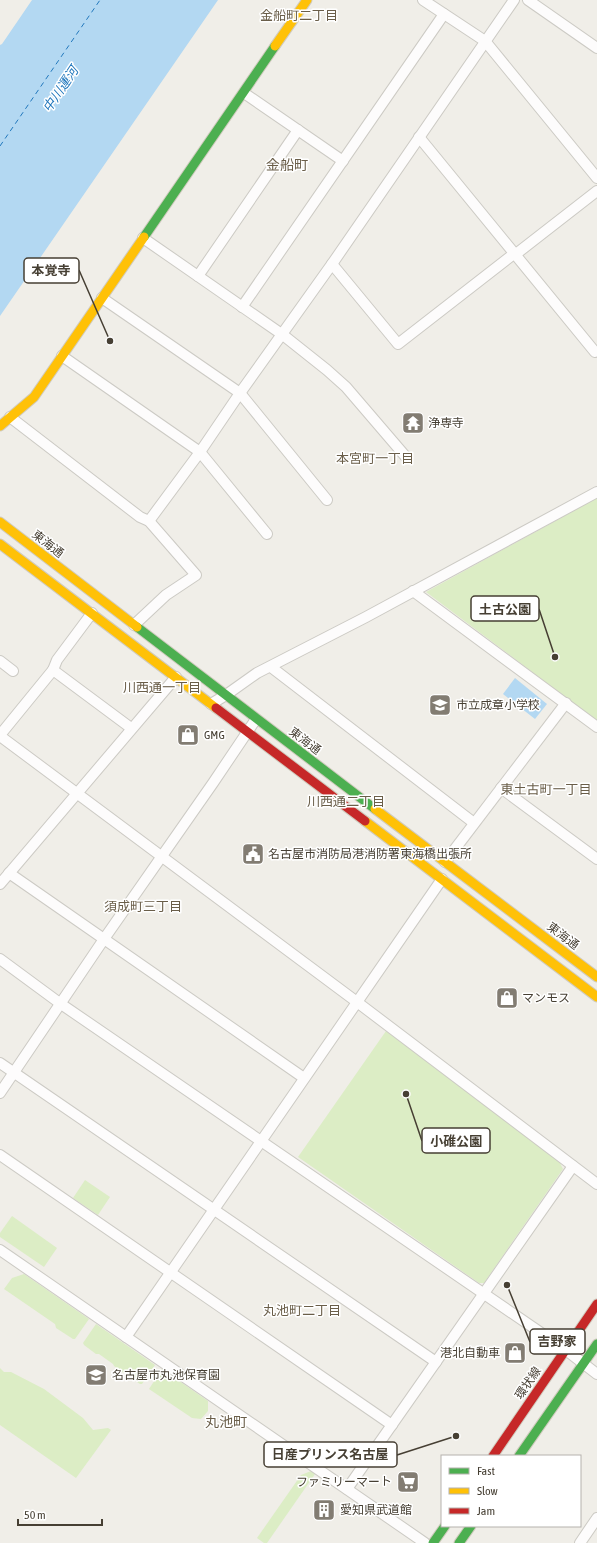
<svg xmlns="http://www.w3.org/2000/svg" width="597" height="1543" viewBox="0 0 597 1543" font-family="'Asap Condensed','Noto Sans JP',sans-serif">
<rect width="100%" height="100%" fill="#f0eee8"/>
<g fill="#dcedc5">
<polygon points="597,498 597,721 426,592"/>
<polygon points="386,1031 559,1161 563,1169 484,1283 479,1283 298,1157"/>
<polygon points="85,1180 110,1197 98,1215 73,1198"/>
<polygon points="12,1216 57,1248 44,1267 0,1237 0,1233"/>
<polygon points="24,1274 89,1319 75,1339 73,1339 56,1328 55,1324 4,1289 12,1278"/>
<polygon points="96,1324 155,1365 142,1384 140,1384 114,1366 113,1364 99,1354 96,1354 84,1345 83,1343"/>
<polygon points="0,1368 4,1372 11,1372 44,1389 83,1418 93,1430 108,1428 111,1430 76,1478 0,1425"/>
<polygon points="162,1369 208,1401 208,1411 201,1419 192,1418 149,1389"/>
<polygon points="311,1471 315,1474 267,1543 264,1543 257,1538 301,1475"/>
</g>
<g fill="#b3d8f2">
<polygon points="32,0 218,0 0,316 0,45 2,44"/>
<polygon points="515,678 547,704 535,719 503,694"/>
</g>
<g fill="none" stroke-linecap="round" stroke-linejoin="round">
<polyline stroke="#2278bd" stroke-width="1" stroke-dasharray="5 4" stroke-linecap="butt" points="0,146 100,0"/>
<g stroke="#cccac4" stroke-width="12">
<g id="street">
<polyline points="423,0 485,41 597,178"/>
<polyline points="528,0 597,48"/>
<polyline points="244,93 343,161"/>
<polyline points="419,137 595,352"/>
<polyline points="143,238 283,335 327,370 346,387 406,457"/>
<polyline points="516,254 597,191"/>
<polyline points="332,264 398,344 515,253"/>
<polyline points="198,276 298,130"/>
<polyline points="102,298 240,393 327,500"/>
<polyline points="242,307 444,14"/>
<polyline points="62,356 200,452 267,534"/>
<polyline points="10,417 140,517 149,521 196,575 166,595 134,625"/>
<polyline points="149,521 200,452 240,393 332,264 514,0"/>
<polyline points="413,591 597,727"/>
<polyline points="0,661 13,671"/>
<polyline points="271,667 474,823"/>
<polyline points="53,670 57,660 92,613"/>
<polyline points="211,704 226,695 257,673 366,617 597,492"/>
<polyline points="0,735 53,670 131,728"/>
<polyline points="0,736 357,1002 597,1184"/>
<polyline points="501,788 597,859"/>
<polyline points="445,862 566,703"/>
<polyline points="9,873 304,1078"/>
<polyline points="0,884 176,677"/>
<polyline points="0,959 61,1004 566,1350 597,1374"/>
<polyline points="0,1063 436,1362"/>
<polyline points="0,1093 104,939 213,783 256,719"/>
<polyline points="0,1155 392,1425"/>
<polyline points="0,1250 425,1543"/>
<polyline points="126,1337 442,879"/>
<polyline points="347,1489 573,1166"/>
<polyline points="580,1543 597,1518"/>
</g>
</g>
<g stroke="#d0cbbe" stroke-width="11">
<g id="fast">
<polyline points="144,237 275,46"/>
<polyline points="137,627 375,809"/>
<polyline points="519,1456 597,1344"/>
<polyline points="433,1543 445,1526"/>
<polyline points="459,1543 471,1526"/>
</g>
</g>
<g stroke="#d0cbbe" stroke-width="11">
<g id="slow">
<polyline points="275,46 307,0"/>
<polyline points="0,426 34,397 144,237"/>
<polyline points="0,522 137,627"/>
<polyline points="0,544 216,708"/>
<polyline points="375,809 597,977"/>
<polyline points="365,821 597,997"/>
</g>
</g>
<g stroke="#d0cbbe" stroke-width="11">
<g id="jam">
<polyline points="216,708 365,821"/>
<polyline points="493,1456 597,1304"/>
</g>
</g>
<use href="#street" stroke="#fdfcfc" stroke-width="10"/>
<use href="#fast" stroke="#4caf50" stroke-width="9"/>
<use href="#slow" stroke="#ffc107" stroke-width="9"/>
<use href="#jam" stroke="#c62828" stroke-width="9"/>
</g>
<defs>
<g id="temple-square" transform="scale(1.15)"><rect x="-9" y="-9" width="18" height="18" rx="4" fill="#827c72" stroke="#fff"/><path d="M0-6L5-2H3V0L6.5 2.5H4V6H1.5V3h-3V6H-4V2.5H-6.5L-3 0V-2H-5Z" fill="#fff"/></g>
<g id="school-square" transform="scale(1.15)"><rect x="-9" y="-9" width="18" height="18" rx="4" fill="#827c72" stroke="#fff"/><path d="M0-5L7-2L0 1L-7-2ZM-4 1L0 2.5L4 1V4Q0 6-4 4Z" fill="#fff"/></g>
<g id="shop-square" transform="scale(1.15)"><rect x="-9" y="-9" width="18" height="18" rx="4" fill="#827c72" stroke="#fff"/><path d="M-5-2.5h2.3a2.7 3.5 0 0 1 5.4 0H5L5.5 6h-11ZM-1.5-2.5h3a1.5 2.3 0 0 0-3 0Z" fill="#fff"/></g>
<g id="civic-square" transform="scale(1.15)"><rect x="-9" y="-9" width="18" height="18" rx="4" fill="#827c72" stroke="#fff"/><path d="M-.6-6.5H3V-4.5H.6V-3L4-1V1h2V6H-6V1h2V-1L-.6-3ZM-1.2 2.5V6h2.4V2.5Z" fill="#fff"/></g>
<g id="supermarket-square" transform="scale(1.15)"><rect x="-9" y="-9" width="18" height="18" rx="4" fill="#827c72" stroke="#fff"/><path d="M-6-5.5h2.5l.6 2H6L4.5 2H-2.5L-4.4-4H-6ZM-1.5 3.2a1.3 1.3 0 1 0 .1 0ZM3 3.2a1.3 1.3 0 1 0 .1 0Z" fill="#fff"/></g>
<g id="building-square" transform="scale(1.15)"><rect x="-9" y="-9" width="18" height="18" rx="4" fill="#827c72" stroke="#fff"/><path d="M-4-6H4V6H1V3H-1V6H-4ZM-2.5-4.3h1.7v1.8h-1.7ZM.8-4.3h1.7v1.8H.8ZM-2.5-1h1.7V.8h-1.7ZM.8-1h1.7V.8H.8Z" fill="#fff"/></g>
</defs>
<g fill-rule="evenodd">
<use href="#temple-square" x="413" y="423"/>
<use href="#school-square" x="440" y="705"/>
<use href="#shop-square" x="188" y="735"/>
<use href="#civic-square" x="253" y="854"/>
<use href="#shop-square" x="507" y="998"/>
<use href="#shop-square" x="515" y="1353"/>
<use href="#school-square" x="96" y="1375"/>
<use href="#supermarket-square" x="408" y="1482"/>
<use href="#building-square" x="324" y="1510"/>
</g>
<g text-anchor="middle" stroke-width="3" stroke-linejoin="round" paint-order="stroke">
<g font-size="12" fill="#463f33" stroke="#fff" text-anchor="start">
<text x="428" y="427">浄専寺</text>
<text x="456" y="709">市立成章小学校</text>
<text x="204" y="739">GMG</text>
<text x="268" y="858">名古屋市消防局港消防署東海橋出張所</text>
<text x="522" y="1002">マンモス</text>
<text x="500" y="1357" text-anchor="end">港北自動車</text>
<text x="112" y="1379">名古屋市丸池保育園</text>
<text x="392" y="1486" text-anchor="end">ファミリーマート</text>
<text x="340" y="1514">愛知県武道館</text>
</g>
<g font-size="12" fill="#463f33" stroke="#fff">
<text transform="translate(48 544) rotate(38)" y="4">東海通</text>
<text transform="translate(305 741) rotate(37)" y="4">東海通</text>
<text transform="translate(563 936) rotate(37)" y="4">東海通</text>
<text transform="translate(528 1383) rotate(-56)" y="4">環状線</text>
</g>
<g font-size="13" fill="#6a5e49" stroke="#fff">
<text x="299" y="20">金船町二丁目</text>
<text x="375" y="463">本宮町一丁目</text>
<text x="162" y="692">川西通一丁目</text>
<text x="546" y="794">東土古町一丁目</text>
<text x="346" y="806">川西通二丁目</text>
<text x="143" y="911">須成町三丁目</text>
<text x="302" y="1315">丸池町二丁目</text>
</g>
<g font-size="13" font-style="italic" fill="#2278bd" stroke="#fff">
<text transform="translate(60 89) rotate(-56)" y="5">中川運河</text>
</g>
<g font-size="14" fill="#6a5e49" stroke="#fff">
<text x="287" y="170">金船町</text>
<text x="226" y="1427">丸池町</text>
</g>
</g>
<path fill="none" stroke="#463f33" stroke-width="1.5" d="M110 341L79 270M555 657L539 609M406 1094L422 1141M507 1285L530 1342M456 1436L397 1455"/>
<g fill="#463f33" stroke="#fff" stroke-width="1.5">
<circle cx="110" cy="341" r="4"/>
<circle cx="555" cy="657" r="4"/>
<circle cx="406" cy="1094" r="4"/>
<circle cx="507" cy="1285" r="4"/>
<circle cx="456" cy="1436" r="4"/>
</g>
<g fill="#fff" stroke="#463f33" stroke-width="1.5">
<rect x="24" y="258" width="55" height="25" rx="4"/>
<rect x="471" y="596" width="68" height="25" rx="4"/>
<rect x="422" y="1128" width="68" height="25" rx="4"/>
<rect x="530" y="1329" width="55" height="25" rx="4"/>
<rect x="264" y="1442" width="133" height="25" rx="4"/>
</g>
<g font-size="13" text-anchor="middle" font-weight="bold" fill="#463f33">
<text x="51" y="275">本覚寺</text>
<text x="505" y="614">土古公園</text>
<text x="456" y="1146">小碓公園</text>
<text x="557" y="1346">吉野家</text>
<text x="330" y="1459">日産プリンス名古屋</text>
</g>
<rect x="441" y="1455" width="140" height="72" fill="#ffffff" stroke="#b5b2ad"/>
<rect x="449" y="1468" width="20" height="6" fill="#4caf50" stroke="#b5b2ad"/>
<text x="477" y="1475" font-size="12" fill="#463f33">Fast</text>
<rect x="449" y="1488" width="20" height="6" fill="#ffc107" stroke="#b5b2ad"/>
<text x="477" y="1495" font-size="12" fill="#463f33">Slow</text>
<rect x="449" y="1508" width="20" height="6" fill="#c62828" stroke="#b5b2ad"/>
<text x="477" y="1515" font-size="12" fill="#463f33">Jam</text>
<path d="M18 1519v6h84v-6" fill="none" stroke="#463f33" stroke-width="2"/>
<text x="24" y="1519" font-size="12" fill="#463f33" stroke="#ffffff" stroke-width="3" paint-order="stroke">50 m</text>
</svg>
